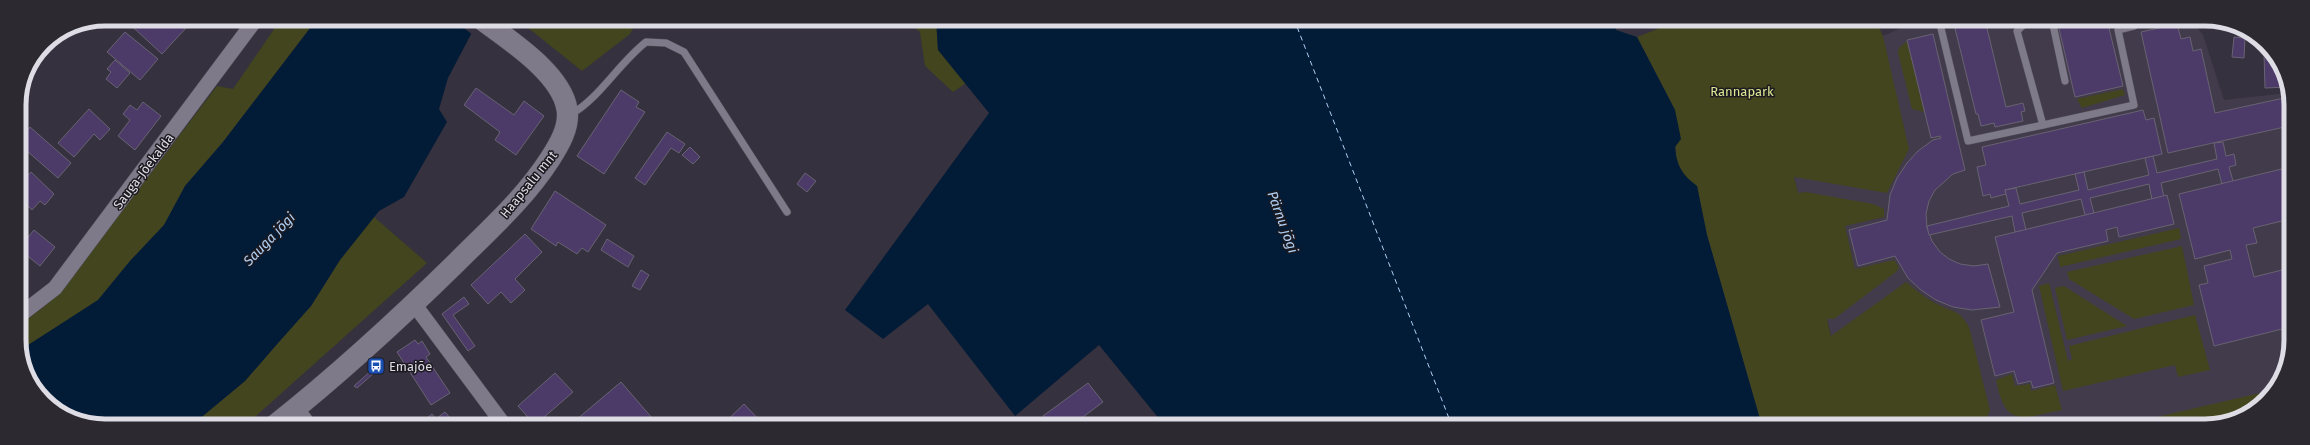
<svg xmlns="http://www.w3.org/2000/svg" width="2310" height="445" viewBox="0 0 2310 445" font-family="'Fira Sans',sans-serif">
<rect width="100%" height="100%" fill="#36313e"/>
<polygon fill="#423b4c" points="1919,20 2191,20 2203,35 2224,100 2289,93 2290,352 2282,378 2262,405 2211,426 1996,426 1878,397 1838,365 1792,167 1844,65 1883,36"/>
<g fill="#42451d">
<polygon points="281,19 317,19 223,142 185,186 164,225 130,261 98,300 21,351 20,325 50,302 66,285 217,86 233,89"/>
<polygon points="517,19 638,19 630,34 582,71"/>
<polygon points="904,19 936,19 938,50 966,83 953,92 925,66 920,32"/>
<path d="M1680 20H1884L1877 23 1883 36 1909 149 1887 193 1794 177 1798 193 1806 192 1873 204 1884 209V217L1845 226 1855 269 1894 260 1899 267 1896 272 1834 319H1827L1831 336 1906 282C1916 290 1925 298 1937 304 1954 313 1959 309 1969 327L1990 410 1985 423 1995 426H1762L1707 235 1697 186 1683 175 1676 158 1675 110 1637 37Z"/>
<polygon points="1907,41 1924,112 1912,109 1898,53 1899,48"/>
<polygon points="2123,89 2125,95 2082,108 2077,99"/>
<polygon points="374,217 427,263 246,425 192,425 245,381 278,343 311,306 340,260"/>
<polygon points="2179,228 2181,239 2060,267 2058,256"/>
<polygon points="2182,246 2194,305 2134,319 2069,279 2067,272"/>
<polygon points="2049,283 2068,361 2072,359 2069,346 2195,315 2210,370 2178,377 2175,365 2063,391 2039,286"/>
<polygon points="2064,286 2127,326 2067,340 2055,288"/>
<path d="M2012 374 2015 386 2030 384 2031 391 2055 385 2062 410C2021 418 2006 429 1996 380Z"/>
<polygon points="2273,390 2262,405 2211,426 2118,426"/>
</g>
<g fill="#021c37">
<polygon points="317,19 479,19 448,78 439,109 447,122 404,197 379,211 340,260 311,306 278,343 245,381 192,425 93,425 44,401 21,357 28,345 98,300 130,261 164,225 185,186 223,142"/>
<path d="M936 19 1616 20V30L1637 37 1675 110 1681 139 1675 147C1677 167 1682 174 1697 186L1707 235 1762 426H1165L1099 345 1015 416 928 304 883 339 845 310 989 113 938 50Z"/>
</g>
<polygon fill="#36313e" points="452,19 481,19 473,35"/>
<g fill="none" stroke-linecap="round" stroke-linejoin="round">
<polyline stroke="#aed0f6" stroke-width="1" stroke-dasharray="5 4" stroke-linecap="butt" points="1294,19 1452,426"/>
</g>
<g fill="#4c3a68" stroke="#686372">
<polygon points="124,19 176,19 186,28 162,54"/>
<polygon points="1953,20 1985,20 2006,107 2023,103 2025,111 2021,112 2023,121 1995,127 1994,123 1981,126 1978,114 1976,114"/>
<polygon points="2057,20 2107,20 2123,86 2075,97"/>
<polygon points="2177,24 2181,39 2190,37 2193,51 2201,49 2215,113 2284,98 2289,126 2168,153 2141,32"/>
<polygon points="125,32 158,59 140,80 107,52"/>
<polygon points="1933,34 1965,170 1953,174 1935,190 1929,201 1926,214 1927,228 1932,241 1940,252 1949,259 1960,264 1974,266 1988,264 2000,307 1972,310 1953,307 1936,300 1921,290 1908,278 1895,256 1858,266 1849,230 1887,220 1890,195 1897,178 1907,163 1918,151 1933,140 1941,138 1940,136 1931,138 1907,40"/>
<polygon points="2234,37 2245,38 2244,58 2232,57"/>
<polygon points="2264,54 2270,54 2289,87 2265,88"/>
<polygon points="115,60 130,73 117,88 106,79 111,72 107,69"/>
<polygon points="476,88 514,115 524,101 544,116 516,155 495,140 500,132 464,105"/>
<polygon points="621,90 639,102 636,107 645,112 604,174 577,156"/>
<polygon points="143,102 161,116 135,150 118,136 130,120 123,114 130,105 137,110"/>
<polygon points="89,109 110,129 100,140 94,134 74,157 58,143"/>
<polygon points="2143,110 2146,120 2154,118 2162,154 2005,190 2006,194 1991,198 1990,194 1983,196 1977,167 1986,165 1982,147"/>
<polygon points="30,127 71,163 58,178 19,144 19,140"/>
<polygon points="667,132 685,144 679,153 671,148 645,185 635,178"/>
<polygon points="2223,142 2226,156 2234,154 2236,165 2229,167 2233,181 2222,184 2218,169 2161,183 2164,197 2152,200 2149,184 2090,198 2094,213 2085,215 2081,199 2022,213 2026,230 2015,232 2012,216 1929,235 1927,226 2009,206 2005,190 2016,188 2020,204 2079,190 2075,174 2084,172 2088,190 2149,175 2145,158 2153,156 2157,173 2217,159 2214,143"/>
<polygon points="690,147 700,157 693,164 682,155"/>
<polygon points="2290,167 2290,219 2253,228 2257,243 2246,245 2254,277 2290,268 2290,327 2214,346 2199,285 2208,283 2204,266 2232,259 2230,250 2195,259 2179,194"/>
<polygon points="31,172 54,194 45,205 40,201 32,210 20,198 20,184"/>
<polygon points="805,173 816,181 807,192 797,184"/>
<polygon points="555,191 606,225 588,252 582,248 577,254 558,242 556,246 531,229"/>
<polygon points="2167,195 2174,224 2119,237 2117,227 2106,230 2108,241 2057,253 2032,290 2054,383 2033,388 2031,381 2018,384 2014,371 1995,376 1981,320 2014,312 1995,237"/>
<polygon points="34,230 55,247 40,266 20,250 20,247"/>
<polygon points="525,234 542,252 515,279 525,290 511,303 501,292 488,304 471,285"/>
<polygon points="607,239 634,256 628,267 601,250"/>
<polygon points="641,270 649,275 640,290 632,286"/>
<polygon points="464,297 469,304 453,315 475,346 468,351 442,314"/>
<polygon points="415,340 418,344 422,341 430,354 426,357 450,393 431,405 397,352"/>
<polygon points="372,370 374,373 357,388 354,386"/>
<polygon points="555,373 573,392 535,425 518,406"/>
<polygon points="621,382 658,425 570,425"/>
<polygon points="1088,383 1103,402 1071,426 1050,426 1043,416"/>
<polygon points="744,404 764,425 722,425"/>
<polygon points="445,412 456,425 443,425 437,418"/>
<polygon points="432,414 441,425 418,425"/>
<polygon points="467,420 471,425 460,425"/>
</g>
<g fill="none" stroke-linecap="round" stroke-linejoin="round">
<g stroke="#53505a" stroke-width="8">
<g id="lane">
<polyline points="1939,20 1968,141 2043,125 2017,31 2029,20"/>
<polyline points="2052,20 2065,81"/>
<path d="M570 115C600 98 618 64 646 42L666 43 684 52 787 212"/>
<polyline points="2043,125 2134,105 2118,30 2134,26 2132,20"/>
</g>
</g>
<g stroke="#53505a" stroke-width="16">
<g id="street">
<polyline points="414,304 504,425"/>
<polyline points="20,315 55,288 256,19"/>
<polyline points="296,408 309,425"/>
</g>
</g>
<g stroke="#53505a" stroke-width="22">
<path id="secondary" d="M275 425C338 375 399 319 457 262 489 230 525 198 550 159 559 145 570 127 567 109 561 73 509 40 481 19"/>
</g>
<use href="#lane" stroke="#7f7a89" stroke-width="7"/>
<use href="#street" stroke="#7f7a89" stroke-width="15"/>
<use href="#secondary" stroke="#7f7a89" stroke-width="21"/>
</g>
<defs>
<g id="bus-square" transform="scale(0.9)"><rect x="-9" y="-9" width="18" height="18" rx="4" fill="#1a4fb4" stroke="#1c1a20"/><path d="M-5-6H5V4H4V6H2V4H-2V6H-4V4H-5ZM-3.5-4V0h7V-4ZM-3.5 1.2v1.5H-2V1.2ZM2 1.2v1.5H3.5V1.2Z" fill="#fff"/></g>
</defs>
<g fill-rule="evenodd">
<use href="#bus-square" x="376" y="366"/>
</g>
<g text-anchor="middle" stroke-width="3" stroke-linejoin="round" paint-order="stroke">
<g font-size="13" fill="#dee793" stroke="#1c1a20">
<text x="1742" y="96">Rannapark</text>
</g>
<g font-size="13" fill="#dedce4" stroke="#1c1a20">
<text transform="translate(143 171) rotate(-53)" y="5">Sauga-Jõekalda</text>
<text transform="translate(528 184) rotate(-51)" y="5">Haapsalu mnt</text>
</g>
<g font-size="13" fill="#dedce4" stroke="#1c1a20" text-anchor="start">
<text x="389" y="371">Emajõe</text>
</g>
<g font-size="14" font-style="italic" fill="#aed0f6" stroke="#1c1a20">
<text transform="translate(1283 222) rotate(70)" y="5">Pärnu jõgi</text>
<text transform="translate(269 239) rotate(-46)" y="5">Sauga jõgi</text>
</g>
</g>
<path d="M0 0H2310V445H0ZM105 26H2205A79 79 0 0 1 2284 105V340A79 79 0 0 1 2205 419H105A79 79 0 0 1 26 340V105A79 79 0 0 1 105 26Z" fill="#2c2a30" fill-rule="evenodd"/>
<path fill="none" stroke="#dedce4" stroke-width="5" d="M105 26H2205A79 79 0 0 1 2284 105V340A79 79 0 0 1 2205 419H105A79 79 0 0 1 26 340V105A79 79 0 0 1 105 26Z"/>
</svg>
